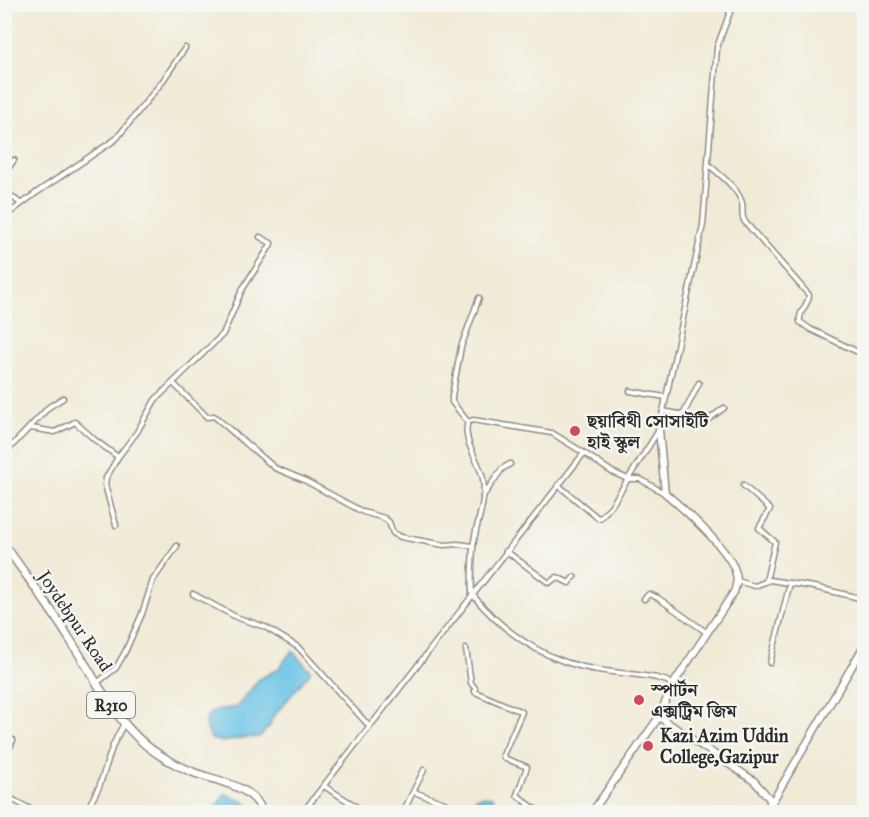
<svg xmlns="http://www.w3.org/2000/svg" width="869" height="817" viewBox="0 0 869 817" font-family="'IM FELL Great Primer','Noto Serif Bengali',serif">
<rect width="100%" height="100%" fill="#f6f6f2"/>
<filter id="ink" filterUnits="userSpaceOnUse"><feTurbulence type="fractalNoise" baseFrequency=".0167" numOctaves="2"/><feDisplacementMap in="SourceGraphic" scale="12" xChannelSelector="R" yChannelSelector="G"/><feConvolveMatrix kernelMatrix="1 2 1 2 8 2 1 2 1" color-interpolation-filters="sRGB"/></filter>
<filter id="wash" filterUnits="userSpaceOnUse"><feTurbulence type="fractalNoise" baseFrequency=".008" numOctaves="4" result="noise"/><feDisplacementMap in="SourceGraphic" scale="24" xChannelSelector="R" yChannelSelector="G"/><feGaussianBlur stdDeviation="1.35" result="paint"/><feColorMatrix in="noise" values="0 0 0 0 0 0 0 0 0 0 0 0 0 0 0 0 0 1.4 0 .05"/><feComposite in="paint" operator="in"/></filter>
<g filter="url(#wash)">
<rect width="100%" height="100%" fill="#f1ead6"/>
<g fill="#67c2e5" stroke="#497688" stroke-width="1.5">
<polygon points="292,651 310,670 309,674 272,718 270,726 259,737 242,738 224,742 211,739 205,724 208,716 213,711 237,707 259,679 278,669"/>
<polygon points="225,794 244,802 252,808 254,807 258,812 212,812"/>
<polygon points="482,796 492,797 496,803 496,812 471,812 476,798"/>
</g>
</g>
<g filter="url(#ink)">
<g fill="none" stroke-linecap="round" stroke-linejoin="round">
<g stroke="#8e8a80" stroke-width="7">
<g id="street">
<path d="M709 165C720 175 738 188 742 203 744 211 740 215 745 222L809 295C809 305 798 311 800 322L810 329 864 355"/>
<polyline points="4,175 14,160"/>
<polyline points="4,190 21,204"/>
<polyline points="4,217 36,193 116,139 162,82 185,48"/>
<polyline points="173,383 207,417 214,416 275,468 304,480 363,512 384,518 389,522 393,533 401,537 444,545 458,544 473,546"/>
<polyline points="630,391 665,397"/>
<polyline points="663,411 683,415 701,425 724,408"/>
<polyline points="683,415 699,383"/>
<polyline points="468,422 452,402 452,396 461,347 479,298"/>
<polyline points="31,428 55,432 75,422 95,440 118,457"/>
<path d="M584 453 552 433 473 420 468 422C461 440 480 461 483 479 487 502 475 525 473 548 472 563 471 579 472 594 500 629 539 657 583 667 607 673 633 673 657 678L667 681 672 685"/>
<polyline points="4,454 49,407 63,398"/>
<polyline points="558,485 598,518 600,518 612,505 628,479 640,479 664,493"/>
<polyline points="743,485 770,509 759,528 775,542 766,581"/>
<polyline points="483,496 502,469 510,464"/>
<polyline points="116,525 105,485 106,478 118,457 137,432 155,400 223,334 242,290 270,246 271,243 260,237"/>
<polyline points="506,551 549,583 557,577 569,583 574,577"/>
<polyline points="737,581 755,586 770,580 814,587 864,599"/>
<polyline points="193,594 236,617 265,627 298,647 370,727"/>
<polyline points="644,599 649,594 658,598 706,632"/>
<polyline points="466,649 471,683 475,688 475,692 522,712 503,755 504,758 527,767 517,795 539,812"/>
<polyline points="770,663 790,583"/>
<polyline points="98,682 116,668 125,652 142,614 153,580 177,546"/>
<polyline points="4,760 13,740"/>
<polyline points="324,786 365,812"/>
<polyline points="414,792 447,804"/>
<polyline points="4,795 36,812"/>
<polyline points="141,808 150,812"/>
<polyline points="86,812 99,787 113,745 124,723"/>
<polyline points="303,812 584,453 612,472 628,479 659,430 703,225 717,47 733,4"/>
<polyline points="403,812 424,770"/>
</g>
</g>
<g stroke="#8e8a80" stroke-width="9">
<g id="secondary">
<polyline points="659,717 754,781 769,798 773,812"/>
<polyline points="771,804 864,646"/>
<path d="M592 812 659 717 672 686 734 592C736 586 738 580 736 574 732 552 683 508 665 493L659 430"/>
</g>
</g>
<g stroke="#8e8a80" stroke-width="10">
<path id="primary" d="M4 544C25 574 48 604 67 635 94 675 116 727 158 754 169 761 182 768 195 773 217 781 255 786 262 812"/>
</g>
<use href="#street" stroke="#fff" stroke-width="4"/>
<use href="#secondary" stroke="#fff" stroke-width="6"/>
<use href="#primary" stroke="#fff" stroke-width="7"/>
</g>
</g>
<g fill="#d1495b" stroke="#f6f6f2" stroke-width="2">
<circle cx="575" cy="431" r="6"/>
<circle cx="639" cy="700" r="6"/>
<circle cx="648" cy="746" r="6"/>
</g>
<g text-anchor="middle" stroke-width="5" stroke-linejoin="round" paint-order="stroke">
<rect fill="#f6f6f2" stroke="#686867" stroke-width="1.5" x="87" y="692" width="48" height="26" rx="4.5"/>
<g font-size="16" font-weight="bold" fill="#2b2b2b">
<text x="111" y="711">R310</text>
</g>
<g font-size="18" font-weight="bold" fill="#2b2b2b" stroke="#f6f6f2" text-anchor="start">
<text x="587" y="427">ছয়াবিথী সোসাইটি<tspan x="587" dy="21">হাই স্কুল</tspan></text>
<text x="651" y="696">স্পার্টন<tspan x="651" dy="21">এক্সট্রিম জিম</tspan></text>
<text x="660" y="742">Kazi Azim Uddin<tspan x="660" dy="21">College,Gazipur</tspan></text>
</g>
<g font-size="18" fill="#2b2b2b" stroke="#f6f6f2">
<text transform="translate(75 621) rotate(56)" y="6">Joydebpur Road</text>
</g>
</g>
<rect width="869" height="817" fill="none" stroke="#f6f6f2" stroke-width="24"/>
</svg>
